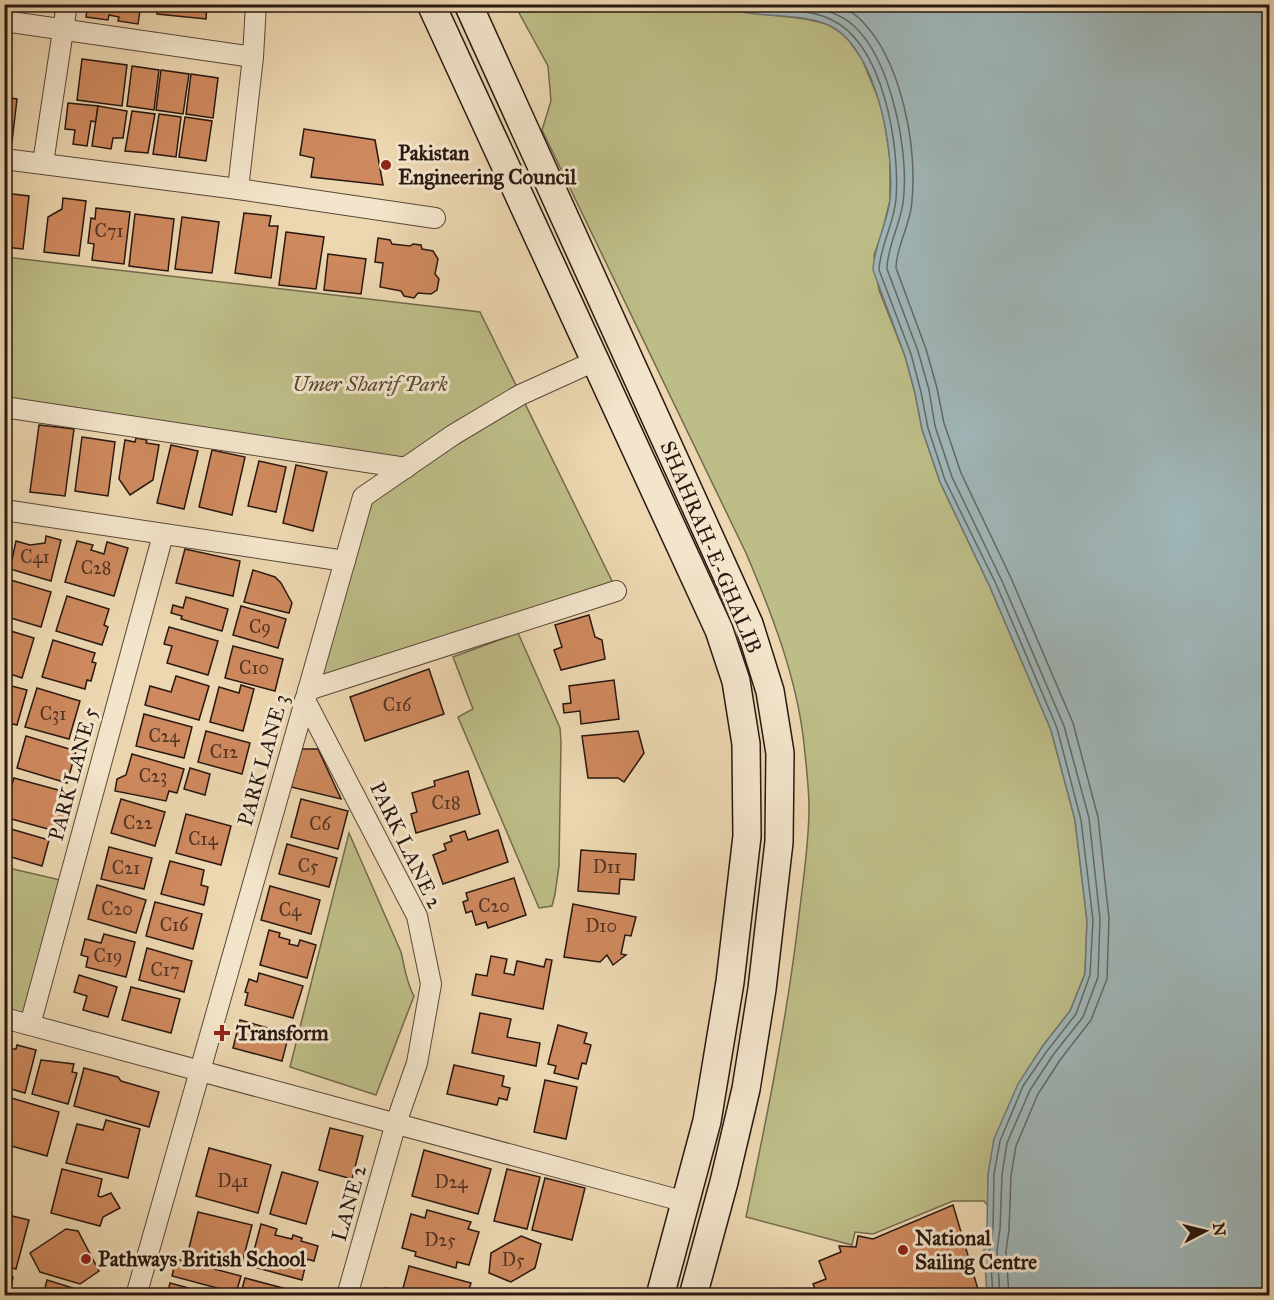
<svg xmlns="http://www.w3.org/2000/svg" width="1274" height="1300" viewBox="0 0 1274 1300" font-family="'IM FELL Great Primer',serif">
<rect width="100%" height="100%" fill="#ecd7b0"/>
<filter id="stains"><feTurbulence type="fractalNoise" baseFrequency=".00333" numOctaves="4"/><feColorMatrix values="0 0 0 0 .2 0 0 0 0 .09 0 0 0 0 .02 0 0 0 .5 -.17"/></filter>
<radialGradient id="worn" r=".72"><stop offset=".6" stop-color="#630" stop-opacity="0"/><stop offset="1" stop-color="#630" stop-opacity=".3"/></radialGradient>
<g fill="#bdbd87" stroke="#736a4c" stroke-width="1.5">
<path d="M507 5H719L731 10 805 19 827 24 845 35 862 59 883 110 890 160V200L882 233 874 255 879 290 905 356 915 393 922 429 940 482 990 587 1051 730 1075 820 1087 921 1085 974 1070 1011 1042 1047 988 1174V1206L984 1201H953L873 1234 855 1232 852 1245 746 1217C767 1117 787 1018 799 916 803 880 809 844 809 808 809 787 806 765 804 744 797 678 772 614 746 553L542 130 551 101 548 66 518 11Z"/>
<polygon points="5,257 480,312 614,585 310,685 363,497 398,473 5,415"/>
<polygon points="518,633 560,728 561,742 559,866 555,894 552,906 539,908 458,717 473,709 453,657"/>
<path d="M349 833 401 952C405 968 406 982 414 996L376 1095 290 1067Z"/>
<polygon points="4,867 69,882 30,1025 5,1018"/>
</g>
<path fill="#9fb6b8" stroke="#707775" stroke-width="1.5" d="M719 5H1269V1295H987L984 1249 987 1229 988 1174 994 1139 1018 1084 1042 1047 1070 1011 1085 974 1087 921 1075 820 1051 730 990 587 940 482 922 429 915 393 905 356 873 270C874 246 887 224 890 200 895 152 877 44 826 24 792 11 752 20 719 5Z"/>
<g fill="none" stroke-linecap="round" stroke-linejoin="round">
<g stroke="#646764" stroke-width="1.5">
<path d="M735 4C762 8 806 8 830 19 884 43 900 147 896 199 894 224 880 246 879 270L911 354 921 392 928 428 945 480 996 584 1057 728 1081 820 1093 920 1090 975 1076 1014 1047 1051 1023 1086 1000 1141 994 1174 993 1229 990 1250 993 1296"/>
<path d="M799 4C818 7 839 12 854 26 891 60 910 153 903 203 900 225 887 247 887 269L918 351 929 390 935 426 952 477 1002 581 1064 726 1089 818 1100 919 1098 977 1083 1017 1053 1055 1030 1090 1007 1143 1002 1175 1000 1229 997 1250 1000 1296"/>
<path d="M838 4C845 9 854 13 861 20 902 61 917 146 912 201 911 224 896 246 896 268L926 349 937 388 944 423 961 473 1011 578 1073 723 1098 817 1109 918 1107 979 1091 1020 1060 1060 1038 1094 1016 1146 1011 1176 1009 1230 1006 1251 1009 1296"/>
</g>
</g>
<g fill="#cf895e" stroke="#291811" stroke-width="1.5">
<polygon points="88,4 141,4 138,24 118,21 119,17 109,15 108,20 86,17"/>
<polygon points="158,4 207,4 206,19 157,14"/>
<polygon points="82,59 127,65 122,106 77,100"/>
<polygon points="132,66 159,70 154,110 127,106"/>
<polygon points="161,70 189,74 183,114 156,110"/>
<polygon points="191,74 218,78 213,118 186,114"/>
<polygon points="4,97 17,99 12,142 4,141"/>
<polygon points="68,103 98,106 96,122 91,121 87,146 73,144 75,130 65,129"/>
<polygon points="98,106 127,111 123,138 113,138 111,149 92,146"/>
<polygon points="132,111 155,114 148,153 125,151"/>
<polygon points="159,114 181,117 176,157 153,154"/>
<polygon points="185,117 212,121 206,161 179,157"/>
<polygon points="304,129 375,140 383,185 311,177 314,158 300,155"/>
<polygon points="4,193 29,196 23,249 4,247"/>
<polygon points="63,198 86,201 79,256 44,252 48,217 62,209"/>
<polygon points="96,208 130,212 124,264 92,260 94,244 88,243 91,218 95,219"/>
<polygon points="244,213 271,216 269,226 278,226 271,278 235,273"/>
<polygon points="135,214 174,219 168,271 129,266"/>
<polygon points="182,217 219,222 212,273 175,269"/>
<polygon points="286,232 324,237 316,289 279,285"/>
<polygon points="378,238 390,240 392,244 410,246 413,244 421,245 422,249 433,251 438,259 435,274 439,279 437,290 431,294 418,293 414,298 404,296 401,291 380,287 383,263 375,262"/>
<polygon points="328,254 366,259 361,294 324,290"/>
<polygon points="39,425 74,429 65,496 30,492"/>
<polygon points="82,437 115,442 108,496 75,491"/>
<polygon points="136,438 147,440 146,443 159,445 153,480 130,495 119,479 125,440 135,442"/>
<polygon points="171,445 198,451 184,509 157,503"/>
<polygon points="212,450 245,457 232,515 199,507"/>
<polygon points="259,461 286,467 276,512 248,506"/>
<polygon points="296,465 327,472 313,531 283,523"/>
<polygon points="46,536 61,540 51,581 10,569 16,541 30,545 45,543"/>
<polygon points="77,541 93,545 91,550 104,554 107,542 128,548 114,596 65,582"/>
<polygon points="185,549 240,561 233,596 176,583"/>
<polygon points="253,570 275,577 281,583 292,603 289,613 244,602"/>
<polygon points="4,578 51,592 41,627 4,616"/>
<polygon points="67,596 109,609 104,625 108,627 102,645 56,631"/>
<polygon points="186,597 228,609 222,631 181,619 182,616 171,613 173,605 183,608"/>
<polygon points="241,606 286,619 278,648 233,635"/>
<polygon points="589,615 595,637 602,640 605,659 561,670 554,650 562,647 555,625"/>
<polygon points="169,627 218,641 208,675 167,663 172,646 164,644"/>
<polygon points="4,629 34,638 22,678 4,672"/>
<polygon points="53,640 95,653 92,662 96,663 91,681 87,680 85,689 42,677"/>
<polygon points="233,646 283,659 275,691 225,678"/>
<polygon points="429,669 444,714 365,741 350,697"/>
<polygon points="176,676 209,686 199,720 145,705 150,686 171,692"/>
<polygon points="614,680 619,719 581,724 580,711 564,713 563,704 571,703 569,686"/>
<polygon points="4,684 27,690 17,725 4,722"/>
<polygon points="241,685 254,689 243,731 210,722 219,687 239,693"/>
<polygon points="37,688 80,701 69,739 25,727"/>
<polygon points="144,714 192,727 184,758 136,746"/>
<polygon points="4,730 11,732 4,756"/>
<polygon points="206,731 250,743 242,774 198,762"/>
<polygon points="638,731 644,753 624,782 618,778 588,778 582,736"/>
<polygon points="26,736 76,751 67,783 17,768"/>
<polygon points="302,749 318,749 341,799 291,787"/>
<polygon points="132,754 184,769 177,793 169,791 166,801 115,791 117,779 126,775"/>
<polygon points="190,768 210,774 205,795 184,789"/>
<polygon points="468,771 480,814 416,833 411,814 417,812 412,793 435,786 434,781"/>
<polygon points="14,778 62,791 58,805 66,807 59,832 4,817 4,809"/>
<polygon points="121,799 165,812 155,846 111,833"/>
<polygon points="301,799 348,811 338,849 291,837"/>
<polygon points="186,814 231,826 221,865 176,853"/>
<polygon points="4,827 49,840 42,866 4,855"/>
<polygon points="498,830 508,862 443,884 433,855 446,850 444,844 452,841 450,836 465,831 468,840"/>
<polygon points="287,844 337,858 329,887 279,874"/>
<polygon points="109,847 152,858 144,889 101,879"/>
<polygon points="581,850 636,854 634,880 620,879 619,894 578,891"/>
<polygon points="170,861 204,870 201,885 208,887 204,905 161,894"/>
<polygon points="514,878 526,915 488,928 486,922 476,925 472,911 466,913 463,902 468,900 466,893"/>
<polygon points="97,885 146,900 136,933 88,919"/>
<polygon points="270,886 320,900 311,934 261,920"/>
<polygon points="155,902 202,914 193,949 146,936"/>
<polygon points="573,904 636,917 631,936 625,935 621,954 626,955 613,965 607,955 600,962 564,957"/>
<polygon points="269,930 280,933 279,937 290,940 289,944 298,946 300,940 316,945 307,978 260,965"/>
<polygon points="104,934 135,942 126,977 86,967 88,957 81,955 85,939 101,943"/>
<polygon points="147,948 192,961 184,992 139,980"/>
<polygon points="491,956 507,959 504,973 514,975 517,961 544,967 546,959 552,960 543,1009 472,995 476,974 487,976"/>
<polygon points="259,973 303,986 293,1018 245,1005 248,993 245,992 249,979 257,982"/>
<polygon points="79,975 117,987 108,1017 83,1010 87,996 74,992"/>
<polygon points="131,987 180,999 171,1033 122,1020"/>
<polygon points="480,1013 511,1019 507,1037 540,1043 536,1066 472,1053"/>
<polygon points="240,1020 289,1034 282,1061 233,1048"/>
<polygon points="558,1025 587,1033 584,1043 591,1045 586,1064 582,1063 578,1079 554,1073 556,1066 548,1064"/>
<polygon points="17,1045 36,1050 25,1093 4,1087 4,1049 16,1049"/>
<polygon points="41,1060 74,1064 72,1072 77,1073 68,1104 32,1094"/>
<polygon points="454,1065 504,1076 502,1086 510,1088 507,1100 499,1098 497,1105 447,1094"/>
<polygon points="84,1068 118,1077 121,1081 159,1092 149,1127 74,1106"/>
<polygon points="545,1080 577,1087 566,1139 534,1132"/>
<polygon points="8,1097 59,1112 47,1156 4,1144 4,1108"/>
<polygon points="106,1120 140,1129 128,1178 66,1163 77,1124 103,1130"/>
<polygon points="330,1128 363,1136 352,1179 319,1170"/>
<polygon points="209,1148 271,1165 258,1213 196,1196"/>
<polygon points="424,1150 491,1169 478,1214 412,1196"/>
<polygon points="4,1163 11,1164 4,1189"/>
<polygon points="62,1169 102,1179 98,1196 101,1197 111,1193 120,1208 103,1217 100,1226 51,1213"/>
<polygon points="507,1169 540,1177 527,1229 494,1221"/>
<polygon points="282,1172 318,1182 306,1224 270,1214"/>
<polygon points="545,1178 585,1188 572,1240 532,1230"/>
<polygon points="953,1205 980,1296 818,1296 813,1284 826,1279 819,1261 841,1252 839,1246 856,1247 858,1236 873,1239"/>
<polygon points="427,1210 471,1222 468,1229 479,1232 469,1265 457,1262 456,1268 415,1256 416,1252 402,1248 411,1214 425,1218"/>
<polygon points="198,1212 252,1225 241,1267 188,1252"/>
<polygon points="4,1214 29,1220 16,1269 4,1266"/>
<polygon points="261,1224 277,1229 275,1235 292,1239 293,1235 302,1238 301,1241 318,1246 314,1261 307,1259 302,1280 250,1266"/>
<polygon points="66,1229 78,1231 99,1271 80,1284 40,1272 30,1253"/>
<polygon points="521,1236 541,1244 535,1268 511,1282 489,1273 491,1253"/>
<polygon points="176,1259 241,1276 236,1293 172,1276"/>
<polygon points="409,1266 471,1283 467,1296 383,1296 386,1288 402,1292"/>
<polygon points="4,1275 13,1277 9,1296 4,1296"/>
<polygon points="245,1278 306,1294 306,1296 245,1296 241,1293"/>
<polygon points="47,1280 76,1289 74,1296 43,1296"/>
<polygon points="170,1283 218,1296 167,1296"/>
</g>
<g fill="none" stroke-linecap="round" stroke-linejoin="round">
<g stroke="#5a4839" stroke-width="22">
<g id="minor">
<polyline points="4,21 253,57"/>
<polyline points="4,159 238,189 435,218"/>
<polyline points="43,163 67,4"/>
<polyline points="238,189 253,57 256,4"/>
<polyline points="4,407 406,468"/>
<polyline points="4,510 345,561"/>
<polyline points="308,690 616,591"/>
<polyline points="305,700 417,916 431,984 417,1063 396,1123 347,1296"/>
<polyline points="4,1018 686,1202"/>
<polyline points="30,1025 163,535"/>
<polyline points="136,1296 363,497 453,435 520,395 595,361"/>
</g>
</g>
<g stroke="#291811" stroke-width="30">
<g id="secondary">
<polyline points="431,4 719,630 736,681 746,744 747,836 730,982 707,1121 660,1296"/>
<polyline points="468,4 749,624 770,691 780,753 779,842 762,989 746,1089 724,1182 693,1296"/>
</g>
</g>
<use href="#minor" stroke="#f3e5cc" stroke-width="20"/>
<use href="#secondary" stroke="#f3e5cc" stroke-width="27"/>
</g>
<g fill="#8f2418" stroke="#f3e5cc" stroke-width="2">
<circle cx="386" cy="165" r="6"/>
<path d="M219 1024h6v6h6v6h-6v6h-6v-6h-6v-6h6z"/>
<circle cx="903" cy="1250" r="6"/>
<circle cx="86" cy="1259" r="6"/>
</g>
<g text-anchor="middle" stroke-width="6" stroke-linejoin="round" paint-order="stroke">
<g font-size="18" fill="#523424">
<text x="109" y="237">C71</text>
<text x="35" y="563">C41</text>
<text x="96" y="574">C28</text>
<text x="260" y="633">C9</text>
<text x="254" y="674">C10</text>
<text x="397" y="711">C16</text>
<text x="53" y="720">C31</text>
<text x="164" y="742">C24</text>
<text x="224" y="758">C12</text>
<text x="153" y="782">C23</text>
<text x="446" y="809">C18</text>
<text x="138" y="829">C22</text>
<text x="320" y="830">C6</text>
<text x="203" y="845">C14</text>
<text x="308" y="872">C5</text>
<text x="607" y="873">D11</text>
<text x="126" y="874">C21</text>
<text x="494" y="912">C20</text>
<text x="117" y="915">C20</text>
<text x="290" y="916">C4</text>
<text x="174" y="931">C16</text>
<text x="601" y="932">D10</text>
<text x="108" y="962">C19</text>
<text x="165" y="976">C17</text>
<text x="233" y="1187">D41</text>
<text x="451" y="1188">D24</text>
<text x="440" y="1246">D25</text>
<text x="513" y="1266">D5</text>
</g>
<g font-size="21" font-weight="bold" fill="#291811" stroke="#f3e5cc" text-anchor="start">
<text x="398" y="160">Pakistan<tspan x="398" dy="24">Engineering Council</tspan></text>
<text x="236" y="1040">Transform</text>
<text x="915" y="1245">National<tspan x="915" dy="24">Sailing Centre</tspan></text>
<text x="98" y="1266">Pathways British School</text>
</g>
<g font-size="21" font-style="italic" fill="#554a34" stroke="#f3e5cc">
<text x="370" y="391">Umer Sharif Park</text>
</g>
<g font-size="21" fill="#291811" stroke="#f3e5cc">
<text transform="translate(711 547) rotate(67)" y="7">SHAHRAH-E-GHALIB</text>
<text transform="translate(263 760) rotate(-74)" y="7">PARK LANE 3</text>
<text transform="translate(73 774) rotate(-75)" y="7">PARK LANE 5</text>
<text transform="translate(406 845) rotate(64)" y="7">PARK LANE 2</text>
<text transform="translate(349 1203) rotate(-74)" y="7">LANE 2</text>
</g>
</g>
<rect width="1274" height="1300" fill="none" stroke="#ecd7b0" stroke-width="24"/>
<rect x="6" y="6" width="1262" height="1288" fill="none" stroke="#291811" stroke-width="3"/>
<rect x="12" y="12" width="1250" height="1276" fill="none" stroke="#291811" stroke-width="1.5"/>
<g transform="translate(1205 1231) rotate(83)" stroke="#f3e5cc" stroke-width="4.5" paint-order="stroke">
<path d="M0-4.5L10 22L0 15L-10 22Z" fill="#291811"/>
<text y="-9" font-size="16" font-weight="bold" text-anchor="middle" fill="#291811">N</text>
</g>
<rect width="100%" height="100%" filter="url(#stains)"/>
<rect width="100%" height="100%" fill="url(#worn)"/>
</svg>
